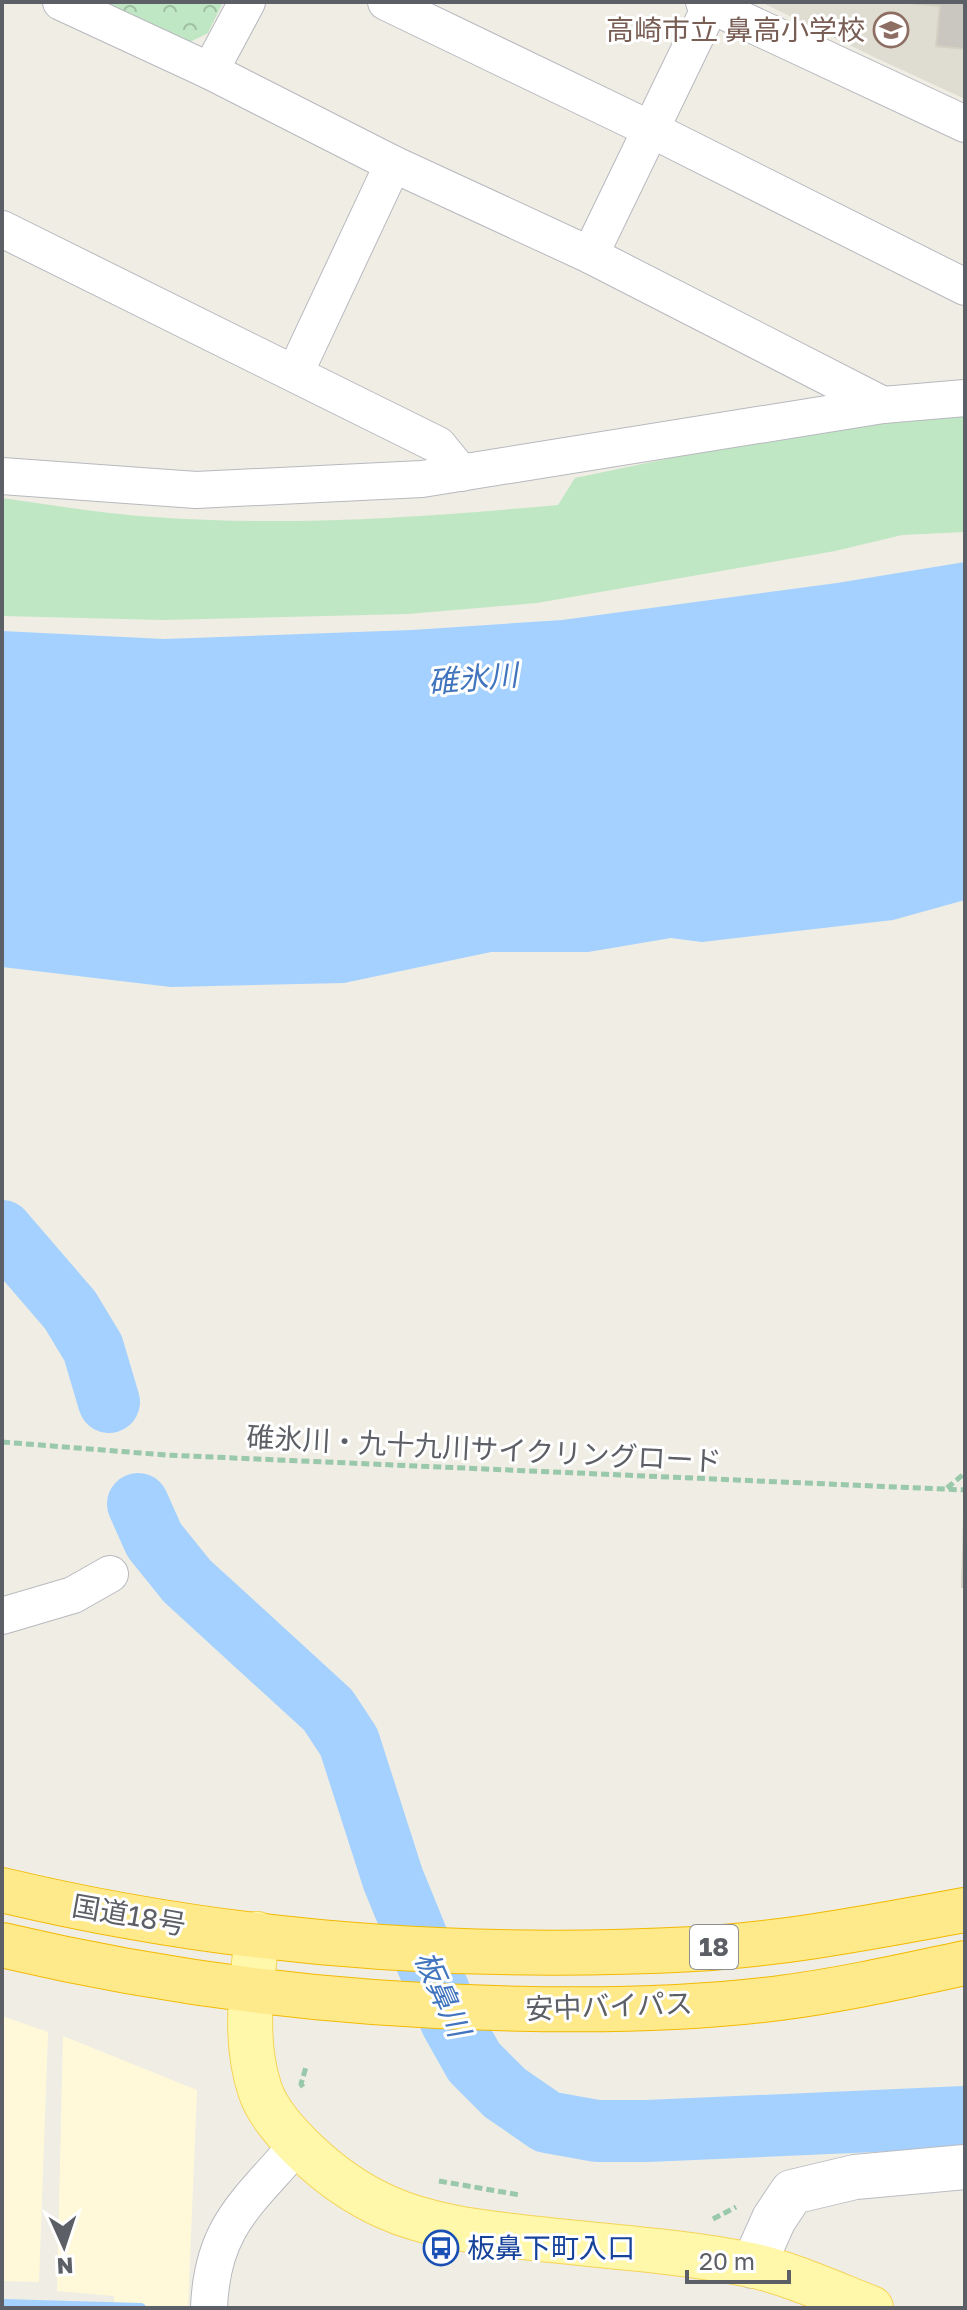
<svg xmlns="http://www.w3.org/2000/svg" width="967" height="2310" viewBox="0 0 967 2310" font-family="'Golos Text','Noto Sans JP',sans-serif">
<defs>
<pattern id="forest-crowns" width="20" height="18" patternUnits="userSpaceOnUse" patternTransform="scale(2)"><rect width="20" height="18" fill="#c0e7c3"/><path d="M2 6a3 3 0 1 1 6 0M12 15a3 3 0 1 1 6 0" fill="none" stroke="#9fbea2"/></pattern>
</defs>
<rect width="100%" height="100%" fill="#efede4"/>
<g fill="#fff9da">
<polygon points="2,2016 48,2032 39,2282 2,2281"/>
<polygon points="63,2036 197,2090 188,2308 114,2308 114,2296 57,2291"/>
</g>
<polygon fill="#dfddd2" points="761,2 965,2 965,99 874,57"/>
<path fill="#c0e7c3" d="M965 408V532L902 535 835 551 537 603 408 614 163 620 2 616V498C52 505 103 514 154 517 289 527 424 517 558 505L575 478 810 429Z"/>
<polygon fill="url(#forest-crowns)" points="102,2 223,2 208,33 188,43"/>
<polygon fill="#a4d1ff" points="965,562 965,900 893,920 702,942 671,938 588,952 491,952 344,983 171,987 2,967 2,631 164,639 412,630 562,620 837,583"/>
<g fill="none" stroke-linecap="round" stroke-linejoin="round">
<polyline stroke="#a4d1ff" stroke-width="10" points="2,2304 141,2308"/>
<g stroke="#a4d1ff" stroke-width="62">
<polyline points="2,1231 70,1310 93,1348 109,1402"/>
<polyline points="138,1504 154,1540 187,1581 328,1710 349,1742 393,1879 451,2021 474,2062 505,2093 547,2122 597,2131 647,2131 965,2117"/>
</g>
</g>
<g fill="#cac7c1" stroke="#d4d0c2" stroke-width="2">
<polygon points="898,2 965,2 965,49 936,46 940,6"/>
<polygon points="964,1519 965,1519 965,1587 962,1587"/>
</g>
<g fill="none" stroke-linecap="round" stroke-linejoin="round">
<g stroke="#b7b9bf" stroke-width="38">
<g id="street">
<polyline points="61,2 210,71 393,164 590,255 883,405"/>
<polyline points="386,2 650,129 965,287"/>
<polyline points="704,2 965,124"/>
<polyline points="210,71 247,2"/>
<polyline points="2,229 438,445 461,473"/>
<polyline points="590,255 711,5"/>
<polyline points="295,373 393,164"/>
<polyline points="2,476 196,490 422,479 883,405 965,398"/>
<polyline points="2,1616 73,1595 110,1574"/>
<path d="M209 2308C212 2226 248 2203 298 2144"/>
</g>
</g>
<g stroke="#babcc3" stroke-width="46">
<polyline id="secondary" points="753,2266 774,2219 792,2192 855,2177 965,2167"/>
</g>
<g stroke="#f5d458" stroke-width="46">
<path id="primary" d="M257 1934C252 1986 243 2039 260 2090 268 2114 289 2136 307 2153 330 2175 357 2194 386 2207 428 2226 478 2232 522 2237 598 2246 677 2250 751 2265 789 2273 835 2294 871 2308"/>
</g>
<g stroke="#f3b900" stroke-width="46">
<g id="highway">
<path d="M2 1890C228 1944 463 1961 695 1949 786 1944 876 1926 965 1910"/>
<path d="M2 1945C163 1983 330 2004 495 2008 589 2011 686 2010 780 1998 842 1990 904 1976 965 1963"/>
</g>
</g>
<g stroke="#99c8aa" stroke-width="5" stroke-dasharray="8 4" stroke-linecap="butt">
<polyline points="2,1442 166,1455 965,1490"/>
<polyline points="947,1488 965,1473"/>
<polyline points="964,1598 965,1598"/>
<polyline points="303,2087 301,2084 306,2067"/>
<polyline points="439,2181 520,2195"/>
<polyline points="713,2219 736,2207"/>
</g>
<use href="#street" stroke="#fff" stroke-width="36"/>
<use href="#secondary" stroke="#fff" stroke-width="44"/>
<use href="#primary" stroke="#fff7a9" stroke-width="44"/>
<use href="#highway" stroke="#ffea8b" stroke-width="44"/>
</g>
<defs>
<g id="school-ring" transform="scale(1.8)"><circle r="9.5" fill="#fff" stroke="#8d6e63" stroke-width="1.5"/><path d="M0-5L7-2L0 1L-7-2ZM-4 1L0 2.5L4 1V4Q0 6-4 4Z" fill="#8d6e63"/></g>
<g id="bus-ring" transform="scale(1.8)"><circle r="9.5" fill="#fff" stroke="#1a4fb4" stroke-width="1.5"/><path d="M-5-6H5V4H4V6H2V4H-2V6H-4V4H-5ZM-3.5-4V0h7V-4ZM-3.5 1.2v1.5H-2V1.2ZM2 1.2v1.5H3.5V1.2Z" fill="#1a4fb4"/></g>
</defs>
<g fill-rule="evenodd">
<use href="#school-ring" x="891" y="30"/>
<use href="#bus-ring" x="441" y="2248"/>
</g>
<g text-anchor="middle" stroke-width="6" stroke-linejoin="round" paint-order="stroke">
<rect fill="#fff" stroke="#8d8f93" stroke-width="2" x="690" y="1925" width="48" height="44" rx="6"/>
<g font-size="26" font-weight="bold" fill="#5c5f65">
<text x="714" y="1956">18</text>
</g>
<g font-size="28" fill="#785e54" stroke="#fff" text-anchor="end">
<text x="865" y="40">高崎市立 鼻高小学校</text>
</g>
<g font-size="28" fill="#5c5f65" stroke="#fff">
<text transform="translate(484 1449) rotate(3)" y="10">碓氷川・九十九川サイクリングロード</text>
<text transform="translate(129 1915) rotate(10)" y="10">国道18号</text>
<text transform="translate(609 2006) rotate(-2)" y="10">安中バイパス</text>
</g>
<g font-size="28" fill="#164399" stroke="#fff" text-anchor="start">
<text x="467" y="2258">板鼻下町入口</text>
</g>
<g font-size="30" font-style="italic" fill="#4074bd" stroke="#fff">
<text transform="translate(473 679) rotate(-5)" y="10">碓氷川</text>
<text transform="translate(442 1994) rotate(66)" y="10">板鼻川</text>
</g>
</g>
<rect width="967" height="2310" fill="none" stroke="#5c5f65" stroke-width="8"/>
<g transform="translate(64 2246) rotate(177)" stroke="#ffffff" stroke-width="6" paint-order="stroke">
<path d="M0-6L14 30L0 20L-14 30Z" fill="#5c5f65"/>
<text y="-12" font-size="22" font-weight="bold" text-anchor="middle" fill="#5c5f65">N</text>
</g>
<path d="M687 2270v12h102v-12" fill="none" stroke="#5c5f65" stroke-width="4"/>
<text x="699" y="2270" font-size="24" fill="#5c5f65" stroke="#ffffff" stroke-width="6" paint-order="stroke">20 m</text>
</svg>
